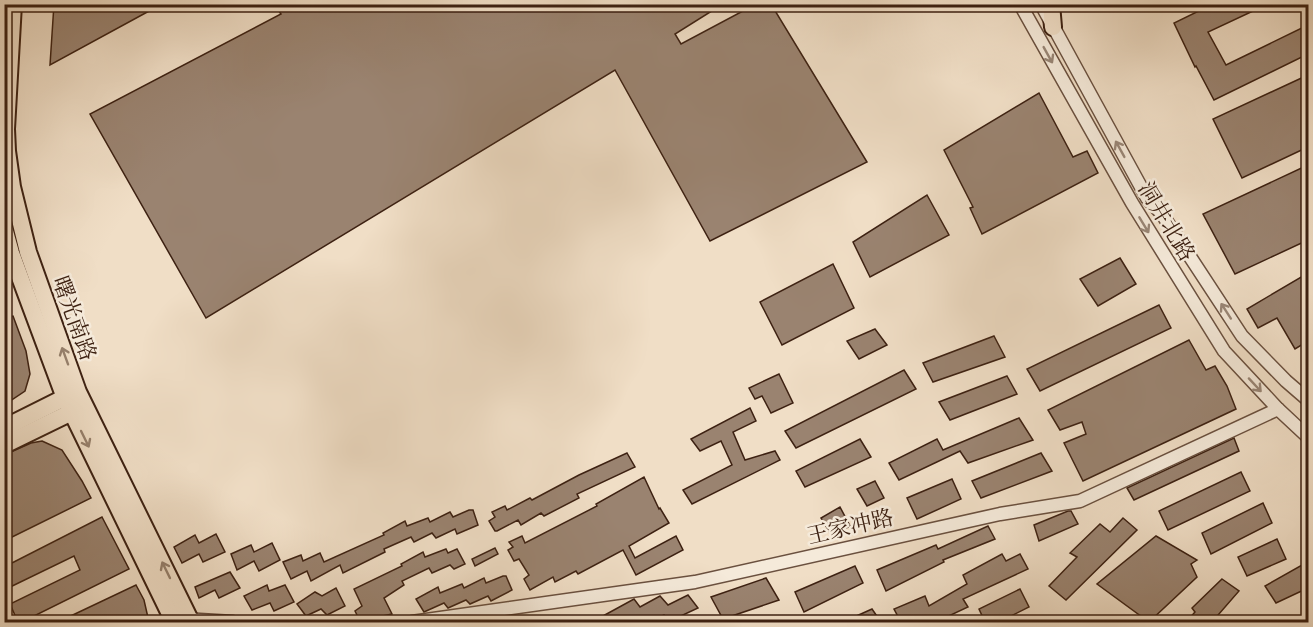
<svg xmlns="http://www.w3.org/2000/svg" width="1313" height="627" viewBox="0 0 1313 627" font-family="'IM FELL Double Pica','Noto Serif SC',serif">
<rect width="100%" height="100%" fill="#f0dec6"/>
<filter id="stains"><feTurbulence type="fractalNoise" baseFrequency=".00333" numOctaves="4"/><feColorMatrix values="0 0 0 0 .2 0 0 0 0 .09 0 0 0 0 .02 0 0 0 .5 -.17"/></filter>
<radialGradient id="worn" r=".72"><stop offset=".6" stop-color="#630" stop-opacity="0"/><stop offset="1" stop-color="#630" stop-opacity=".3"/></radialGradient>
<g fill="#9a8370" stroke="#3d2112" stroke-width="1.5">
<polygon points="54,4 162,4 50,65"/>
<polygon points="274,4 723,4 675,34 681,44 756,4 771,4 867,162 710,241 615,70 206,318 90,114 281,14"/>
<polygon points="1213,4 1268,4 1208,32 1226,65 1308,25 1308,54 1214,100 1196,66 1195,67 1174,23"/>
<polygon points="1308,75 1308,147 1242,178 1213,119"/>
<polygon points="1039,93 1073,157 1087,151 1098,173 982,234 970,208 973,207 944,150"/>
<polygon points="1308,165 1308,240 1235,274 1203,214"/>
<polygon points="927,195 949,235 870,277 853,242"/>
<polygon points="1120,258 1136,284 1098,306 1080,279"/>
<polygon points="833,264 854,308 782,345 760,302"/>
<polygon points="1308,273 1308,341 1295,349 1277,318 1258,328 1247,309"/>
<polygon points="1159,305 1171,328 1040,391 1027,369"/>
<polygon points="13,316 26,351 30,374 25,391 4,405 4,386 8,369 4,355 4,318"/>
<polygon points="875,329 887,345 859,359 847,341"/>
<polygon points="994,336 1005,357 933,382 923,363"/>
<polygon points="1189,340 1206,370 1215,366 1227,386 1236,409 1083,481 1064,443 1086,434 1082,422 1060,430 1048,410"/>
<polygon points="904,370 916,389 796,448 785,431"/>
<polygon points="779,374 793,403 771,413 762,396 755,399 749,388"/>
<polygon points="1007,376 1017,394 950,420 939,402"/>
<polygon points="750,408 756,421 733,432 745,460 775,451 780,460 692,504 683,490 732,465 721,441 700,451 691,439"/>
<polygon points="1019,418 1033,440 968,463 960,451 899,480 889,463 937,439 943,450"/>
<polygon points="1234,438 1239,451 1134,500 1127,488"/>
<polygon points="860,439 871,457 805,487 796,471"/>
<polygon points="42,441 62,450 82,481 91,498 4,541 4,455 31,443"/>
<polygon points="627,453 635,467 577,494 579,498 544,516 541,513 521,525 518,520 497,531 495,531 489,521 495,517 492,512 505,506 507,510 530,498 532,500 579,475"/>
<polygon points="1041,453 1052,471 981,498 972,481"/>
<polygon points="1241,472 1250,491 1168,530 1159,511"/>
<polygon points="644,477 659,509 660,508 669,523 629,546 635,558 676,536 683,550 636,575 623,550 578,574 576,571 555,582 553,577 530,590 524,579 529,575 519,559 514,561 508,550 513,547 509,542 522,536 525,543 597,506 596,504"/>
<polygon points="952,479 961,499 917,519 907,498"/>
<polygon points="875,481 884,498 867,506 857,489"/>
<polygon points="1263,503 1272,523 1211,554 1202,533"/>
<polygon points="840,507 850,526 832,536 821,518"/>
<polygon points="469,510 473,510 478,525 457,534 455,529 436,538 432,533 414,542 411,537 384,549 385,552 343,573 340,565 311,581 307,571 291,579 283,562 301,555 303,561 320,553 324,562 384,535 383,533 405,521 407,526 428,518 430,522 450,512 453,517"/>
<polygon points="1068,511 1071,511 1078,524 1039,541 1034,525"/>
<polygon points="102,517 129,569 22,622 18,622 10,604 80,570 74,556 4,590 4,567"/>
<polygon points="1123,518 1137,530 1066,600 1049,586 1077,557 1070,553 1100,524 1110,532"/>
<polygon points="988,526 995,539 943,560 944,562 886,591 877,570 936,545 938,549"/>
<polygon points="216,534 225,552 203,562 199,554 182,563 174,547 195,535 199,543"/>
<polygon points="1156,536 1197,560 1191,564 1197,577 1149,622 1097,584"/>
<polygon points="1277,539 1286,559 1247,576 1238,557"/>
<polygon points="272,543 280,560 259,571 254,561 237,570 231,554 251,545 254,552"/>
<polygon points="495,548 498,554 475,566 472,559"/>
<polygon points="446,549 448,553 457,549 465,564 454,569 450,565 432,573 429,568 402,581 404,585 384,598 392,614 360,621 355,611 362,606 354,589 402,566 401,564 423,552 425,557"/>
<polygon points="1002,554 1006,561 1020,554 1028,569 963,599 968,607 936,622 901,622 894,609 925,596 929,606 967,584 963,575"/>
<polygon points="1302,565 1308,578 1308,588 1276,603 1265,586"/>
<polygon points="855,566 863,583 804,612 795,592"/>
<polygon points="230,572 240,588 219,598 215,590 199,598 195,587"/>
<polygon points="503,576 506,576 512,590 491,601 488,596 470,604 466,600 448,608 444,603 424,612 416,599 438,587 440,593 462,584 464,588 484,578 486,583"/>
<polygon points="766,578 779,600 723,619 711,597"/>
<polygon points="1222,579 1239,591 1212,622 1186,622 1195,612 1192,608"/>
<polygon points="136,585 144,600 149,622 58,622"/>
<polygon points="267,585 269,591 285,585 294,602 274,611 270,603 252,610 244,596"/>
<polygon points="336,588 345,606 327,615 321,609 306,616 297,604 315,592 322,596"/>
<polygon points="1020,589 1029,607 999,622 985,622 979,609"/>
<polygon points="688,595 698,608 668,622 664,615 649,622 592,622 634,599 640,607 660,596 668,605"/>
<polygon points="872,609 881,622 843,622"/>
</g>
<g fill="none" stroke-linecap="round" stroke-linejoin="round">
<g stroke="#6a503f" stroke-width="15">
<g id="minor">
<polyline points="1020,4 1132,203 1224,351 1278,409 1308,437"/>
<polyline points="1041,4 1147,198 1162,214 1242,336 1286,381 1308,400"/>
<polyline points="183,619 233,622"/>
<polyline points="412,622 695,582 1000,514 1080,501 1278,409"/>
</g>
</g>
<g stroke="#3d2112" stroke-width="20">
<g id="major">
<polyline points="13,4 6,129 7,151 12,187 28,252 78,392 191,622"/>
<polyline points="1051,4 1053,27"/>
<polyline points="4,228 11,253 65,398 174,622"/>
<polyline points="4,428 74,393"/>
<polyline points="4,445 82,407"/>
</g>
</g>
<use href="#minor" stroke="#f5eada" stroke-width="12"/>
<use href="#major" stroke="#f0dec6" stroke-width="16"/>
</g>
<defs><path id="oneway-shaft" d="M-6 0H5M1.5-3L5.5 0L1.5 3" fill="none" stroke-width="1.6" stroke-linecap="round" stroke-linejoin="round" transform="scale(1.5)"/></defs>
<g stroke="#998676">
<use href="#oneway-shaft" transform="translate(1048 55) rotate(61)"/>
<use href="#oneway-shaft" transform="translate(1120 149) rotate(-119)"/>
<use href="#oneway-shaft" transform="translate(1144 225) rotate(59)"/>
<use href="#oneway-shaft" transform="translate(1226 311) rotate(-123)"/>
<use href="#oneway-shaft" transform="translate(1255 385) rotate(47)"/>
</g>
<g stroke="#96806c">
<use href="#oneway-shaft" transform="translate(65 356) rotate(-110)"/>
<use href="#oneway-shaft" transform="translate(85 439) rotate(64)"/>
<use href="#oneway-shaft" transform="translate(166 570) rotate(-116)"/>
</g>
<g text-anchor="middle" stroke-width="5" stroke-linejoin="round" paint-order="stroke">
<g font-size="22" fill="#3d2112" stroke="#f5eada">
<text transform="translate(1167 221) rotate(59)" y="8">洞井北路</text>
<text transform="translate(75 318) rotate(70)" y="8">曙光南路</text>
<text transform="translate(850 526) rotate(-13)" y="8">王家冲路</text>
</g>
</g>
<rect width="1313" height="627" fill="none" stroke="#f0dec6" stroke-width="24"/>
<rect x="6" y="6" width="1301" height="615" fill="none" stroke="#3d2112" stroke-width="3"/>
<rect x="12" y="12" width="1289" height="603" fill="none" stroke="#3d2112" stroke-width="1.5"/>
<rect width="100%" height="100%" filter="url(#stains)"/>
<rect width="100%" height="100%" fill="url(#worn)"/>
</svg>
